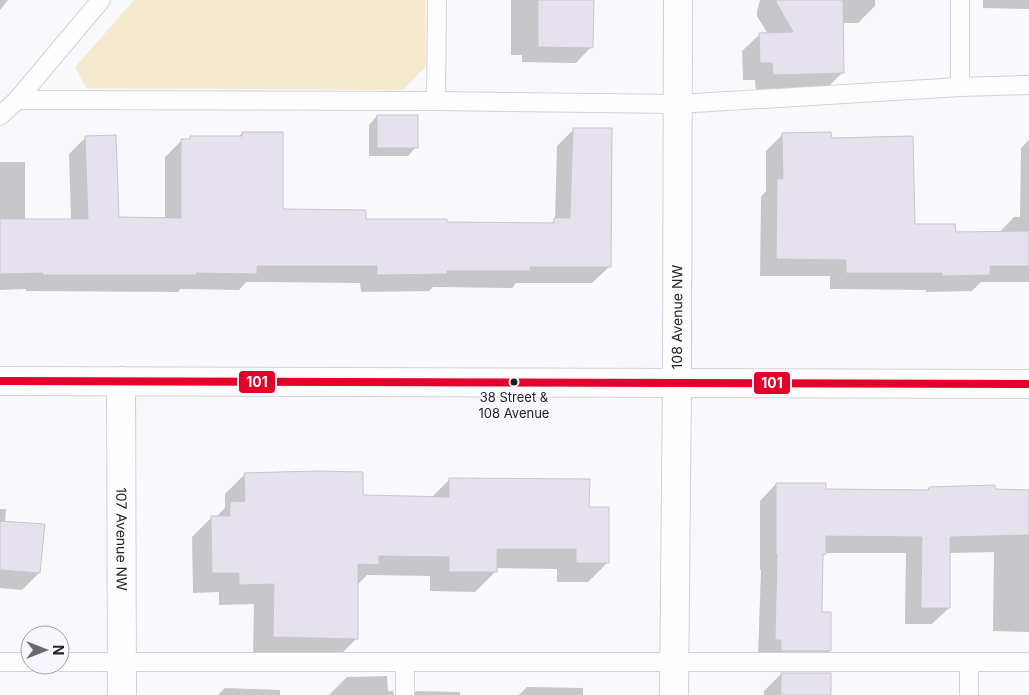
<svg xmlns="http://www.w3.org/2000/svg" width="1029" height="695" viewBox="0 0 1029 695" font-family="Inter,sans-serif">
<rect width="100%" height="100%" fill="#f9f8fc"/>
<polygon fill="#f5eace" points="134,0 425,0 426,66 403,90 86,88 75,67"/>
<g fill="#0003">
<polygon points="0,0 8,0 0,10"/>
<polygon points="511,0 592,0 591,47 576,63 522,62 522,55 511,55"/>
<polygon points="760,0 875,0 875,6 858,23 842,23 842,73 825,90 756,92 755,80 743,80 742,51 760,34 768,34 757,16 757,11"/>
<polygon points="983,0 1029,0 1029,9 983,8"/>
<polygon points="377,116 416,147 408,156 369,156 369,125"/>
<polygon points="574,129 609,267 592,283 516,283 512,288 433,287 429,291 361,292 360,283 262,282 246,282 239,290 180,289 178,292 26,291 26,289 0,290 0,162 25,162 25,220 71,220 69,154 86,137 118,219 165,219 165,157 182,140 188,140 191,138 238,138 242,133 282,211 365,221 445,224 550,224 555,220 557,146"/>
<polygon points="783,134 830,140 914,225 955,233 999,233 1014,217 1020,217 1021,148 1029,140 1029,282 981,282 972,291 926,292 926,290 830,289 830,276 760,276 761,197 766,191 766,151"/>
<polygon points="245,474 361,497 431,498 450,479 588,508 608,562 588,582 557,582 557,569 495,568 495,572 475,592 430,591 430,576 367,575 358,584 357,638 337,658 253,657 254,604 219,605 219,592 193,593 192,537 212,517 216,517 225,508 225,494"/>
<polygon points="776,484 825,491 926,491 929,488 1029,491 1029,632 993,631 994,552 949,553 949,608 932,624 905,624 906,553 826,553 822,556 820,614 830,651 813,668 758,656 761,570 760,570 760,501"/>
<polygon points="0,509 6,509 5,522 39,573 22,590 0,588"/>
<polygon points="781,674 830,695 764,695 764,691"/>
<polygon points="387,676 388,691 393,691 394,695 329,695 347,677"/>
<polygon points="527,687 583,688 583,695 519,695"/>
<polygon points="225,688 280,690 280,695 218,695"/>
<polygon points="416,691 460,692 460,695 412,695"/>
</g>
<g fill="#e5e2ed" stroke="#c8c6cc">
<polygon points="538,0 594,0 593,48 538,47"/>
<polygon points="775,0 843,0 844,73 773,75 772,63 760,63 759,33 793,32"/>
<rect x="377" y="115" width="41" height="33"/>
<polygon points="573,128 612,128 611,267 530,267 530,271 447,271 447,274 377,275 377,266 257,266 257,274 196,273 196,275 43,275 43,273 0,274 0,219 88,219 85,136 116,135 119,217 181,218 181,139 190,139 190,136 242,136 242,132 283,132 283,209 366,210 366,219 447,219 447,222 554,223 554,218 570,218"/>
<polygon points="831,132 832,138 913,136 915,224 955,224 956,232 1029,231 1029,266 990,266 990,275 942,276 942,273 846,273 846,260 776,259 777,179 783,179 782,133"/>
<polygon points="316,471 363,472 363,495 449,497 449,478 590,479 589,507 609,507 609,563 576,563 576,549 497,549 497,572 449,572 449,557 379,556 379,565 358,564 358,639 273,637 274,584 239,585 239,573 212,573 211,516 230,516 230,502 245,501 244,473"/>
<polygon points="776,483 826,483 826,489 929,490 929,487 995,485 995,489 1029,490 1029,535 950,537 950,608 921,608 922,537 826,536 826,554 823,554 822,612 831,612 831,651 781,651 781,640 775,640 777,554 776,554"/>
<polygon points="0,521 45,524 40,573 0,570"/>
<rect x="781" y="673" width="50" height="22"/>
</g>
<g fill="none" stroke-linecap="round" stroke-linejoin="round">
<g stroke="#d4d2d8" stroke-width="20">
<g id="lane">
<polyline points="960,87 960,0"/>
<polyline points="17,100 436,101 678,104 960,87 1029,85"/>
<polyline points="436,101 437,0"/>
<polyline points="0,116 17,100 101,0"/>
<polyline points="0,662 30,662"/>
<polyline points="60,662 1029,662"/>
<polyline points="405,662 405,695"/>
<polyline points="969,695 969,662"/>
</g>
</g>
<g stroke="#d4d2d8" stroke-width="30">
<g id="street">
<path id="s1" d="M121 381 122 695"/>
<path id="s2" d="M674 695 677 382 678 0"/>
</g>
</g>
<g stroke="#d4d2d8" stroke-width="30">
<polyline id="secondary" points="0,381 1029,384"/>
</g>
<use href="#lane" stroke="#fefeff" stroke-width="18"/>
<use href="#street" stroke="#fefeff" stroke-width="28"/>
<use href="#secondary" stroke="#fefeff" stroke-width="28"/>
<g stroke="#f8f6fe" stroke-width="11">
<polyline id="bus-1" points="0,381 1029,384"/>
</g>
<use href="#bus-1" stroke="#e4002b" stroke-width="8"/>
</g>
<circle fill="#201e26" stroke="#f8f6fe" stroke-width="2" cx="514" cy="382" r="4.5"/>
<g text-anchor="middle" stroke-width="4" stroke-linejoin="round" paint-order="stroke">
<g font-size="13" fill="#201e26" stroke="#f8f6fe">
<text x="514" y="402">38 Street &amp;<tspan x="514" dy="16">108 Avenue</tspan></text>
</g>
<g font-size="14" fill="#201e26" stroke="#f8f6fe">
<text dy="5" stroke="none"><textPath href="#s2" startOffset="378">108 Avenue NW</textPath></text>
<text dy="5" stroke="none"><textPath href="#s1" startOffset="158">107 Avenue NW</textPath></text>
</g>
</g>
<g stroke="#f8f6fe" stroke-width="2">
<rect x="238" y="370" width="38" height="24" rx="5" fill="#e4002b"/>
<rect x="753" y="371" width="38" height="24" rx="5" fill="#e4002b"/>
</g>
<g font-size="14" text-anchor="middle" font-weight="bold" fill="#fff">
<text x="257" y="387">101</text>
<text x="772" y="388">101</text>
</g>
<g transform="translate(45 650) rotate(90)"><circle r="24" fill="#f8f6fe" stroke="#a2a0a8"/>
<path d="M0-4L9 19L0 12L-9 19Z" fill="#6c6a71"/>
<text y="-8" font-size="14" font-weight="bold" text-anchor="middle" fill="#201e26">N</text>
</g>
</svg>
